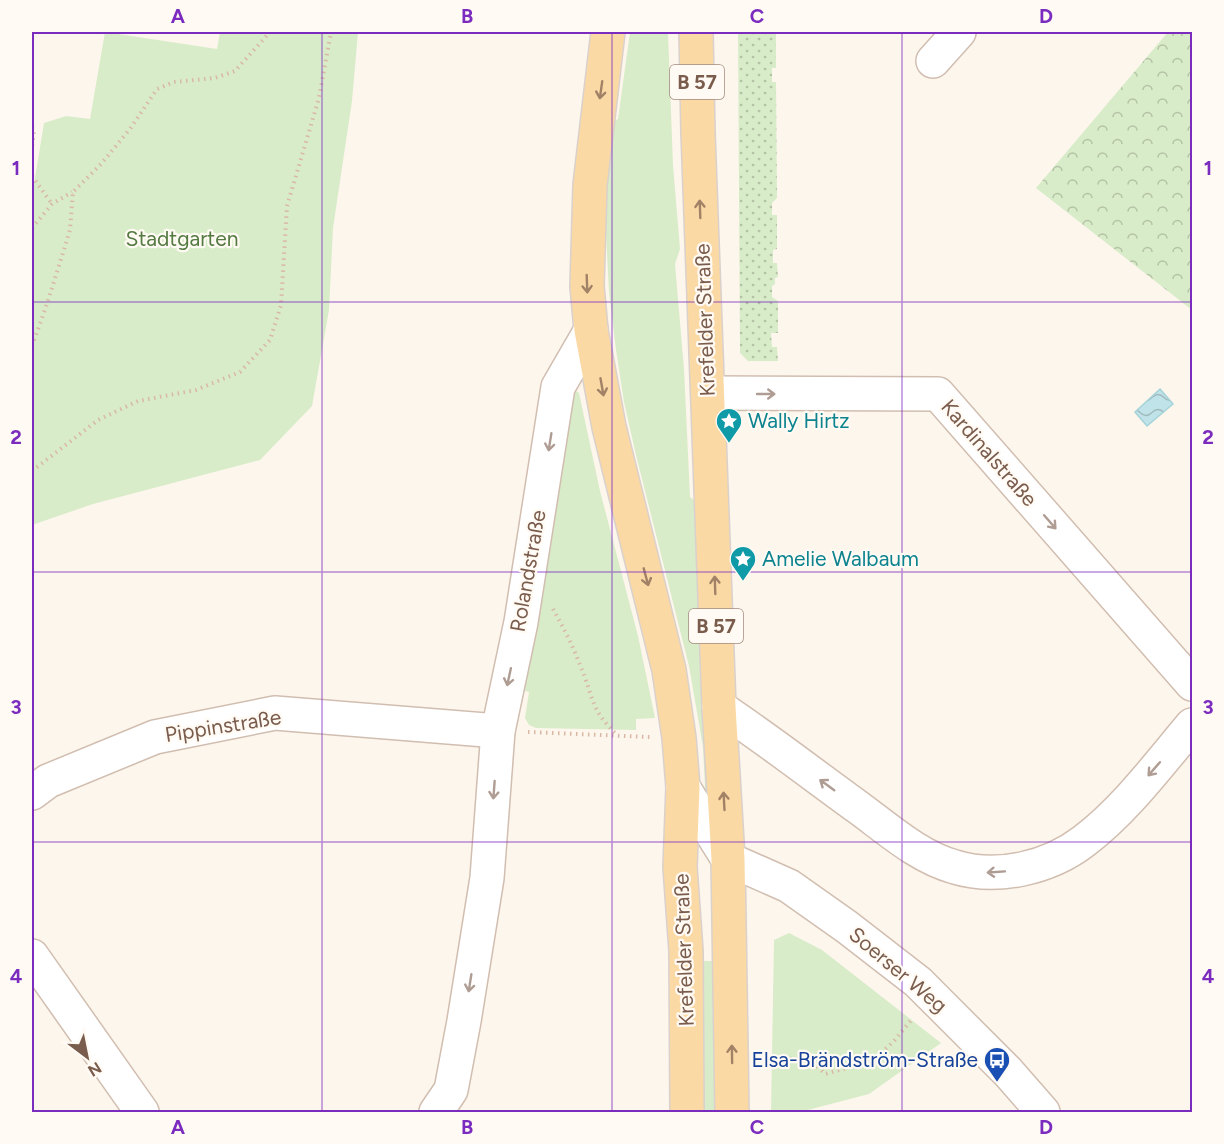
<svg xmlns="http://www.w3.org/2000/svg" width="1224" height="1144" viewBox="0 0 1224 1144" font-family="Figtree,sans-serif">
<defs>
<pattern id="forest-crowns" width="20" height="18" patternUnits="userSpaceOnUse" patternTransform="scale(1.5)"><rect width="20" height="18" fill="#d8ecc9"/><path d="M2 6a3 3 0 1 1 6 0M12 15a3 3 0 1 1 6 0" fill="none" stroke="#b4c2a5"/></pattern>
<pattern id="garden-dots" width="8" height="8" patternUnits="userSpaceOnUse" patternTransform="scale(1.5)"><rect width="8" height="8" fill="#d8ecc9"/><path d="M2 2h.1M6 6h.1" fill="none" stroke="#b4c2a5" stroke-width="1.8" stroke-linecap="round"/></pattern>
<pattern id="water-waves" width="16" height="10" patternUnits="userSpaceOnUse" patternTransform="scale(1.5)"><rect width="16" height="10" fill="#bfe3e8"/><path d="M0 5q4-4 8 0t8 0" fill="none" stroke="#a0bbbe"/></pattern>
</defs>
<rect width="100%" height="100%" fill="#fdf6ec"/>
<g fill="#d8ecc9">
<polygon points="105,32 217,49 220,32 358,32 352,101 333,228 329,310 312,406 260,460 93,504 32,525 32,196 44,123 66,116 90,119"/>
<polygon points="630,32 668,32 673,165 680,249 675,264 684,369 690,497 698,503 711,807 706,807 703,747 689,666 636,455 624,402 616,350 609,292 606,234 605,202 610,123 618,119"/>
<polygon points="573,389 579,393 600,491 638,636 655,718 636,719 636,730 536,728 529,725 525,718 529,692 519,689"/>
<polygon points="789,933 822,950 941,1043 869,1094 800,1112 771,1112 774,940"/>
<polygon points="702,961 717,961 719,1112 700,1112"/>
</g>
<polygon fill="url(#forest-crowns)" points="1168,32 1192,32 1192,310 1036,188"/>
<polygon fill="url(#garden-dots)" points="738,32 776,32 776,68 772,68 772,82 776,82 777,198 772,203 772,215 777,215 777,249 773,250 773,263 777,263 778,277 775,278 775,284 772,286 772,297 778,301 778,333 771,333 772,347 777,347 778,361 748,361 740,353"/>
<polygon fill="url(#water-waves)" stroke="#a5d3da" stroke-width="1.5" points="1160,389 1173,404 1147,426 1135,412"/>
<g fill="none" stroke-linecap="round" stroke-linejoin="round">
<g stroke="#d1beb0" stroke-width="36">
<g id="minor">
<polyline points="933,61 959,32"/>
<polyline points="708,393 938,394 1192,684"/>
<path d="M719 707C767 739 812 774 859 808 889 830 919 857 955 867 997 880 1049 868 1084 841 1125 810 1159 764 1192 725"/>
<polyline points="683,787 728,859 789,886 847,927 918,982 1008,1072 1043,1112"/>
<polyline points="32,793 48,781 155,737 275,713 498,731"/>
<polyline points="32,956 142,1112"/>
<polyline points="436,1112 451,1090 464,1021 487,878 498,731 521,622 558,387 591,330"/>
</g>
</g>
<g stroke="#dad1cd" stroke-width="36">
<g id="major">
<polyline points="608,32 590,185 587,286 591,330 609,427 669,670 679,738 683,787 680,867 686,951 687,1112"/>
<polyline points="696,32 698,133 719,707 728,859 732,1112"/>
</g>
</g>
<g stroke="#d9b8a5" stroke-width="4" stroke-dasharray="1.5 4.5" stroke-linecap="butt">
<polyline points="32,127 34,130 32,147"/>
<polyline points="32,176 52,204"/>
<polyline points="32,228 52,204 72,192"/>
<polyline points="32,346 47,304 70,230 73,192 101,164 130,129 157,89 174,82 215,78 235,71 270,32"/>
<polyline points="32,471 98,420 138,401 196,390 240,372 270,340 281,305 287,206 319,98 331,32"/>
<path d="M553 609C563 627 573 646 580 665 594 697 589 708 617 735"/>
<polyline points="528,732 650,737"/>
<polyline points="760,1057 811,1060 825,1074 873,1061 894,1041 912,1019"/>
</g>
<use href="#minor" stroke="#fff" stroke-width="33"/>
<use href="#major" stroke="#fbd9a5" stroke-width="33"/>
</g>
<defs><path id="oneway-shaft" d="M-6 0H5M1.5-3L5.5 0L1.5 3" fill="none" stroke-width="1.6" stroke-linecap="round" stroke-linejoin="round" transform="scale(1.5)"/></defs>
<g stroke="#a18267">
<use href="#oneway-shaft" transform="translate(601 90) rotate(98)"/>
<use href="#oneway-shaft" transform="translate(700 209) rotate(-92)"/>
<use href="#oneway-shaft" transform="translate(587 284) rotate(88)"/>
<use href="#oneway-shaft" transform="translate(602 387) rotate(80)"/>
<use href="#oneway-shaft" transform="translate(646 577) rotate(75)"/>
<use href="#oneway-shaft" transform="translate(715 585) rotate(-92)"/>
<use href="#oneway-shaft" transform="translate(724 801) rotate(-93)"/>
<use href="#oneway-shaft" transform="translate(732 1054) rotate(-91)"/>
</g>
<g stroke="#af9d94">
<use href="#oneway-shaft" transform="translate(766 394)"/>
<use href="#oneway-shaft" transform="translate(550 442) rotate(99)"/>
<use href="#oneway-shaft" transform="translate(1050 522) rotate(49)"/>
<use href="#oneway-shaft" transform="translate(509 677) rotate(102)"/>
<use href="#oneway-shaft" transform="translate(1154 769) rotate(131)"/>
<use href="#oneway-shaft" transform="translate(827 785) rotate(-144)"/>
<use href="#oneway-shaft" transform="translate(494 790) rotate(94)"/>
<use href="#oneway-shaft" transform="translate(996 872) rotate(176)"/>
<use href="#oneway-shaft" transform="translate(470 983) rotate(99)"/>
</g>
<path fill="none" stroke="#7b2cbf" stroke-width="1.5" stroke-opacity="0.55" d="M322 32V1112M612 32V1112M902 32V1112M32 302H1192M32 572H1192M32 842H1192"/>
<defs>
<g id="sight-pin" transform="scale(1.35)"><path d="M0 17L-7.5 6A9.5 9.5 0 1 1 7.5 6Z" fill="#0f9aa8" stroke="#fffaf3"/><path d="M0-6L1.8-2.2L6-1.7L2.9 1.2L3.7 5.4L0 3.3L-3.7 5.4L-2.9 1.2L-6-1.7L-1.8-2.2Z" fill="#fff"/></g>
<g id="bus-pin" transform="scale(1.35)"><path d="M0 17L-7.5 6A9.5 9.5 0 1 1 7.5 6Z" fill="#1a4fb4" stroke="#fffaf3"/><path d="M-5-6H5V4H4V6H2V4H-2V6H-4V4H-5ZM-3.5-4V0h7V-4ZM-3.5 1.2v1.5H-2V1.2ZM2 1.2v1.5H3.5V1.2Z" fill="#fff"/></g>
</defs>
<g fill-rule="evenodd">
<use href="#sight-pin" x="729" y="421"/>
<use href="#sight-pin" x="743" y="559"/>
<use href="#bus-pin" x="997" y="1060"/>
</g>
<g text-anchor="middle" stroke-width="4.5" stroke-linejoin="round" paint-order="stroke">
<g fill="#fffaf3" stroke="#a28b7f" stroke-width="1.5">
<rect x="670" y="65" width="54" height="34" rx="4.5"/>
<rect x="689" y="609" width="54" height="34" rx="4.5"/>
</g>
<g font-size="20" font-weight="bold" fill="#7a5c4d">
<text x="697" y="89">B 57</text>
<text x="716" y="633">B 57</text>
</g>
<g font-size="21" fill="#537a41" stroke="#fffaf3">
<text x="182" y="246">Stadtgarten</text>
</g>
<g font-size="21" fill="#7a5c4d" stroke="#fffaf3">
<text transform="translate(705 320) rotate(-92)" y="7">Krefelder Straße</text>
<text transform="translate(989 453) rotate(49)" y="7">Kardinalstraße</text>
<text transform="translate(528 571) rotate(-80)" y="7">Rolandstraße</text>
<text transform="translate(223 726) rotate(-9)" y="7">Pippinstraße</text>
<text transform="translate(684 950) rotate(-92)" y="7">Krefelder Straße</text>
<text transform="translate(898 970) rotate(40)" y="7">Soerser Weg</text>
</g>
<g font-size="21" fill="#0d838f" stroke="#fffaf3" text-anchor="start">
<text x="748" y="428">Wally Hirtz</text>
<text x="762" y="566">Amelie Walbaum</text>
</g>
<g font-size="21" fill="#164399" stroke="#fffaf3" text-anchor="end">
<text x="978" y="1067">Elsa-Brändström-Straße</text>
</g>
</g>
<rect width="1224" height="1144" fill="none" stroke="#fffaf3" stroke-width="66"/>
<g transform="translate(87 1057) rotate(148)" stroke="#fffaf3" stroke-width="4.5" paint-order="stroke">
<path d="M0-4.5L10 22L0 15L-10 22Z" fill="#7a5c4d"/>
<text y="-9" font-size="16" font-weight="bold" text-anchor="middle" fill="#7a5c4d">N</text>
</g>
<rect x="33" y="33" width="1158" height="1078" fill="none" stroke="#7b2cbf" stroke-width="2"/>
<g font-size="20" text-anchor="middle" font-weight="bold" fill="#7b2cbf">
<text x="178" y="23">A</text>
<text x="467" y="23">B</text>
<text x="757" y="23">C</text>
<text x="1046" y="23">D</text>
<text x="16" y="175">1</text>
<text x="1208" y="175">1</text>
<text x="16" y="444">2</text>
<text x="1208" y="444">2</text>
<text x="16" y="714">3</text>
<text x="1208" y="714">3</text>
<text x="16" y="983">4</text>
<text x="1208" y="983">4</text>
<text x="178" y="1134">A</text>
<text x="467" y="1134">B</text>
<text x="757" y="1134">C</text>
<text x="1046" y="1134">D</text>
</g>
</svg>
